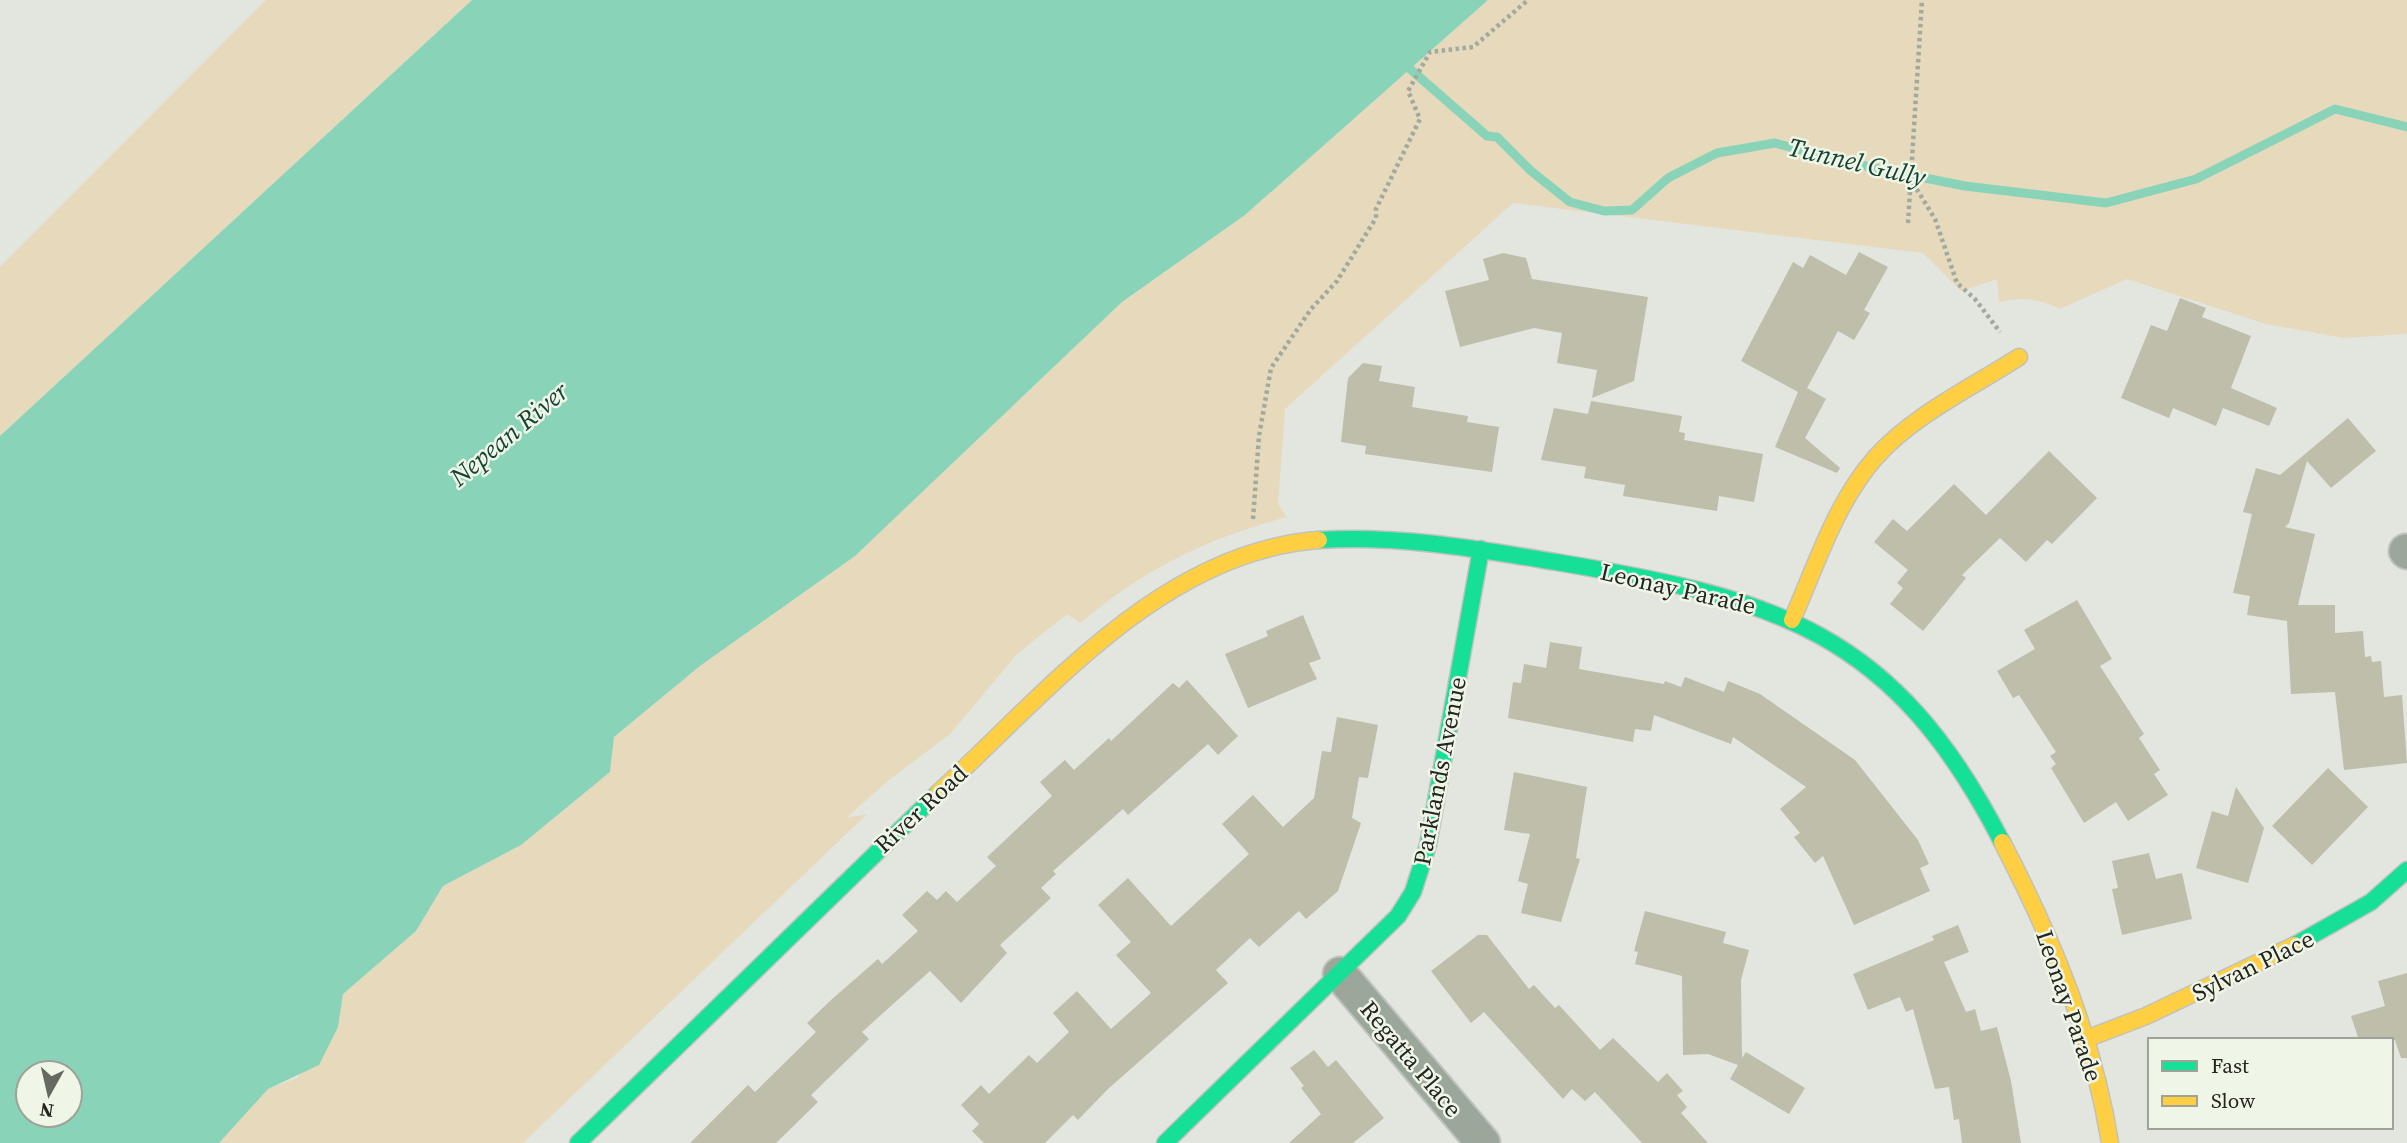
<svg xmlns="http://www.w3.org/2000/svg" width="2407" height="1143" viewBox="0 0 2407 1143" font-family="'Source Serif 4',serif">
<rect width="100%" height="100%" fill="#e2e6de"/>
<g fill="#e6d9bc">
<polygon points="266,0 472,0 0,436 0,267"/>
<path d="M1488 0H2407V334L2344 338 2266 324 2127 279 2060 309C2039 298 2022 297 1999 302L1997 279 1961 291 1923 253 1513 203 1285 409 1278 504 1287 517C1205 539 1146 568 1080 623L1067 614 1017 654 950 734 889 780 846 818 867 814 523 1143H219L268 1089 297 1078 338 1027 343 994 416 931 443 886 521 845 610 772 614 737 700 666 855 556 1122 302 1245 215Z"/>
</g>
<path fill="#89d4b9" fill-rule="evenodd" d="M472 0H1488L1245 215 1122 302 855 556 700 666 614 737 610 772 521 845 443 886 416 931 343 994 338 1027 319 1065 268 1089 219 1143H0V436ZM28 1073H70V1115H28Z"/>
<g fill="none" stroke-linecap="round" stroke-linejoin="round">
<polyline stroke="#89d4b9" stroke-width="9" points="1401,61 1487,136 1497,137 1531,171 1570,202 1604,211 1632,210 1668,178 1717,153 1775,143 1850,163 1965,186 2106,203 2196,179 2335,109 2407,127"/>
</g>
<g fill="#bebeaa">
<polygon points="1859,252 1888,267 1864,310 1870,313 1854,340 1838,331 1807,388 1826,399 1805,438 1840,468 1837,473 1775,447 1798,392 1741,361 1793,262 1803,268 1810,255 1846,275"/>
<polygon points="1503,253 1526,258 1532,279 1648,297 1634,381 1592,398 1597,370 1557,363 1562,333 1534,328 1460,347 1445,291 1489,280 1483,259"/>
<polygon points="2180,298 2206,308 2202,317 2251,336 2231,388 2277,408 2269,426 2223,408 2216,426 2173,408 2169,418 2121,398 2151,325 2167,331"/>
<polygon points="1363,363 1382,366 1379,381 1415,387 1412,407 1468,416 1467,422 1499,427 1492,472 1365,454 1366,446 1341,442 1348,378"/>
<polygon points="1591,401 1682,416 1679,432 1685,433 1684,440 1763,454 1754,502 1719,496 1717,511 1623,496 1625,485 1584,478 1586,467 1541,460 1554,408 1588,414"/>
<polygon points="2348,418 2376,451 2331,488 2307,461 2289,523 2285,527 2315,534 2298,605 2335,605 2335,633 2363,631 2365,657 2371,656 2372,662 2381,661 2384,697 2402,695 2407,763 2344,770 2335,692 2291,694 2287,621 2247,615 2250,596 2233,593 2252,514 2243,512 2256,468 2280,475"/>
<polygon points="2049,451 2097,498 2052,544 2047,540 2026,562 2000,538 1962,575 1966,578 1923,631 1890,604 1903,588 1897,583 1908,570 1874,542 1893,519 1907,531 1954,484 1986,515"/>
<polygon points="2077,600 2112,659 2100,666 2144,734 2139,738 2160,770 2154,774 2168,795 2128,821 2116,802 2084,823 2051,768 2056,764 2050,756 2056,752 2019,695 2013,698 1997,671 2035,649 2024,630"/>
<polygon points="1303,615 1321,659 1309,663 1317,679 1248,708 1225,654 1268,636 1266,631"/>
<polygon points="1550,642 1582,647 1579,669 1664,684 1665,681 1681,687 1685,677 1724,692 1728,681 1760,694 1855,760 1918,840 1929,864 1920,868 1930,891 1854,925 1823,856 1815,863 1794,837 1800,833 1780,809 1806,787 1733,737 1731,744 1654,715 1651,731 1635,729 1633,742 1508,718 1513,682 1521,683 1524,664 1546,668"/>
<polygon points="1187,680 1238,736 1218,755 1208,744 1128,815 1123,809 1053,871 1056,874 1041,888 1051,898 1000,945 1007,953 961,1003 930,971 862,1032 869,1039 811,1095 818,1102 776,1143 690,1143 748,1085 755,1092 816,1032 807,1023 831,1000 878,959 882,964 918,931 902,915 927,891 937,900 946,891 957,902 996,866 987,857 1052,796 1040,782 1065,760 1074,770 1109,738 1111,741 1173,683 1179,688"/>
<polygon points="1337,717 1378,725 1368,778 1359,777 1352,818 1361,823 1338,891 1306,919 1299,911 1259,947 1250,938 1216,970 1228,983 1108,1089 1078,1120 1073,1115 1045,1143 984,1143 972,1131 979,1124 961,1105 981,1085 989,1094 1029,1055 1037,1063 1069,1032 1053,1013 1077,991 1111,1029 1151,993 1116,955 1131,942 1098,905 1128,878 1171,926 1249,854 1222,824 1253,795 1283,827 1314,798 1322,751 1331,752"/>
<polygon points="2328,768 2368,807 2312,865 2272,826"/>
<polygon points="1514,772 1587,787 1576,858 1580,859 1561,922 1521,913 1528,884 1518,881 1530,834 1504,830"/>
<polygon points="2236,787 2264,828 2248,883 2196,868 2212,811 2228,816"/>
<polygon points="2149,853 2156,879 2182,873 2192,919 2122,935 2112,889 2118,888 2112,861"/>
<polygon points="1645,911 1726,932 1723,943 1749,950 1741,980 1742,1058 1746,1052 1805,1088 1789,1114 1730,1079 1738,1065 1708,1054 1683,1055 1682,976 1635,964 1638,952 1634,951"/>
<polygon points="1958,925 1969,952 1944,962 1966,1012 1975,1009 1981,1031 1997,1027 2011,1081 2021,1143 1962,1143 1959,1119 1954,1120 1949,1087 1935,1089 1913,1009 1906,1012 1900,997 1868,1010 1853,974 1934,940 1932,936"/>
<polygon points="1478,935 1487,935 1529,989 1534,985 1555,1008 1559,1005 1600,1050 1613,1038 1658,1082 1667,1073 1683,1091 1677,1095 1687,1107 1681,1113 1708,1143 1642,1143 1595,1092 1585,1101 1572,1089 1563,1099 1484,1012 1471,1023 1431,971"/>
<polygon points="2407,973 2407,1058 2401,1058 2395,1040 2359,1040 2351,1016 2385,1006 2378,981"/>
<polygon points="1314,1050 1328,1067 1336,1060 1384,1118 1353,1143 1289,1143 1321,1114 1301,1088 1304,1086 1290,1068"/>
</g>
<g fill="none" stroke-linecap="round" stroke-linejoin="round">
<g stroke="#c0c2bd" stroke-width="37">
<g id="street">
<polyline points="2406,551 2407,552"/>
<polyline points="1340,974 1483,1143"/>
</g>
</g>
<g stroke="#c0c2bd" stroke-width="19">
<g id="fast">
<path d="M1319 540C1399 535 1477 549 1556 562 1777 599 1893 630 2002 842"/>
<polyline points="2295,945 2371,902 2407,870"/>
<polyline points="578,1143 938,793"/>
<polyline points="1165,1143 1398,916 1413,892 1428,845 1481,549"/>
</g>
</g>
<g stroke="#c0c2bd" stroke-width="19">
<g id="slow">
<path d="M1792 620C1816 566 1835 504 1875 458 1913 415 1971 388 2019 357"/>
<path d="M938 793C1046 694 1162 551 1319 540"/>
<path d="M2002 842C2052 938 2093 1036 2110 1143"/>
<polyline points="2086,1039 2146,1016 2295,945"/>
</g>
</g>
<g stroke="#a1aa9f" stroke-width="4.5" stroke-dasharray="3.5 3.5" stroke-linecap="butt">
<polyline points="1913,183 1935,219 1957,283 1975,299 2000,332"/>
<polyline points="1908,223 1922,0"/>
<polyline points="1253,519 1259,436 1271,368 1311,309 1337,281 1376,218 1376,209 1420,119 1408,91 1430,52 1473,47 1528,0"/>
</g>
<use href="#street" stroke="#9ba79b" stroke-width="33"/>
<use href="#fast" stroke="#16e098" stroke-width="16"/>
<use href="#slow" stroke="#ffcf43" stroke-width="16"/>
</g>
<g text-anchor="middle" stroke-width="5" stroke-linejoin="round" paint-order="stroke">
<g font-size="24" fill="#232520" stroke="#f0f6e7">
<text transform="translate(1678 589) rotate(13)" y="8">Leonay Parade</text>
<text transform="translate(1440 771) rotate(-79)" y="8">Parklands Avenue</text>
<text transform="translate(921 809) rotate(-43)" y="8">River Road</text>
<text transform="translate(2253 966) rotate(-26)" y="8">Sylvan Place</text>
<text transform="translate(2069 1006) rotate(71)" y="8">Leonay Parade</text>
<text transform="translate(1411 1059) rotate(50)" y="8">Regatta Place</text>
</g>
<g font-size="26" font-style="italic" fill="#144234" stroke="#f0f6e7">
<text transform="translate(1857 162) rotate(13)" y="9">Tunnel Gully</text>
<text transform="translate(509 434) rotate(-40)" y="9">Nepean River</text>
</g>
</g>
<rect x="2148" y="1038" width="245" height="91" fill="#f0f6e7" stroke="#9ea297" stroke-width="2"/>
<rect x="2162" y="1061" width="35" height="10" fill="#16e098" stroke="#9ea297" stroke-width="2"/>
<text x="2211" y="1073" font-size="21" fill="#232520">Fast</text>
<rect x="2162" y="1096" width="35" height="10" fill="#ffcf43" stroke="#9ea297" stroke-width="2"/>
<text x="2211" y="1108" font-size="21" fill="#232520">Slow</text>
<g transform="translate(49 1094) rotate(188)"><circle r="33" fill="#f0f6e7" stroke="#9ea297" stroke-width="2"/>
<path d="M0-5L12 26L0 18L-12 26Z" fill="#666962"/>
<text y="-10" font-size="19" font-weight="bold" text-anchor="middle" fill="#232520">N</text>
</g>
</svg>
